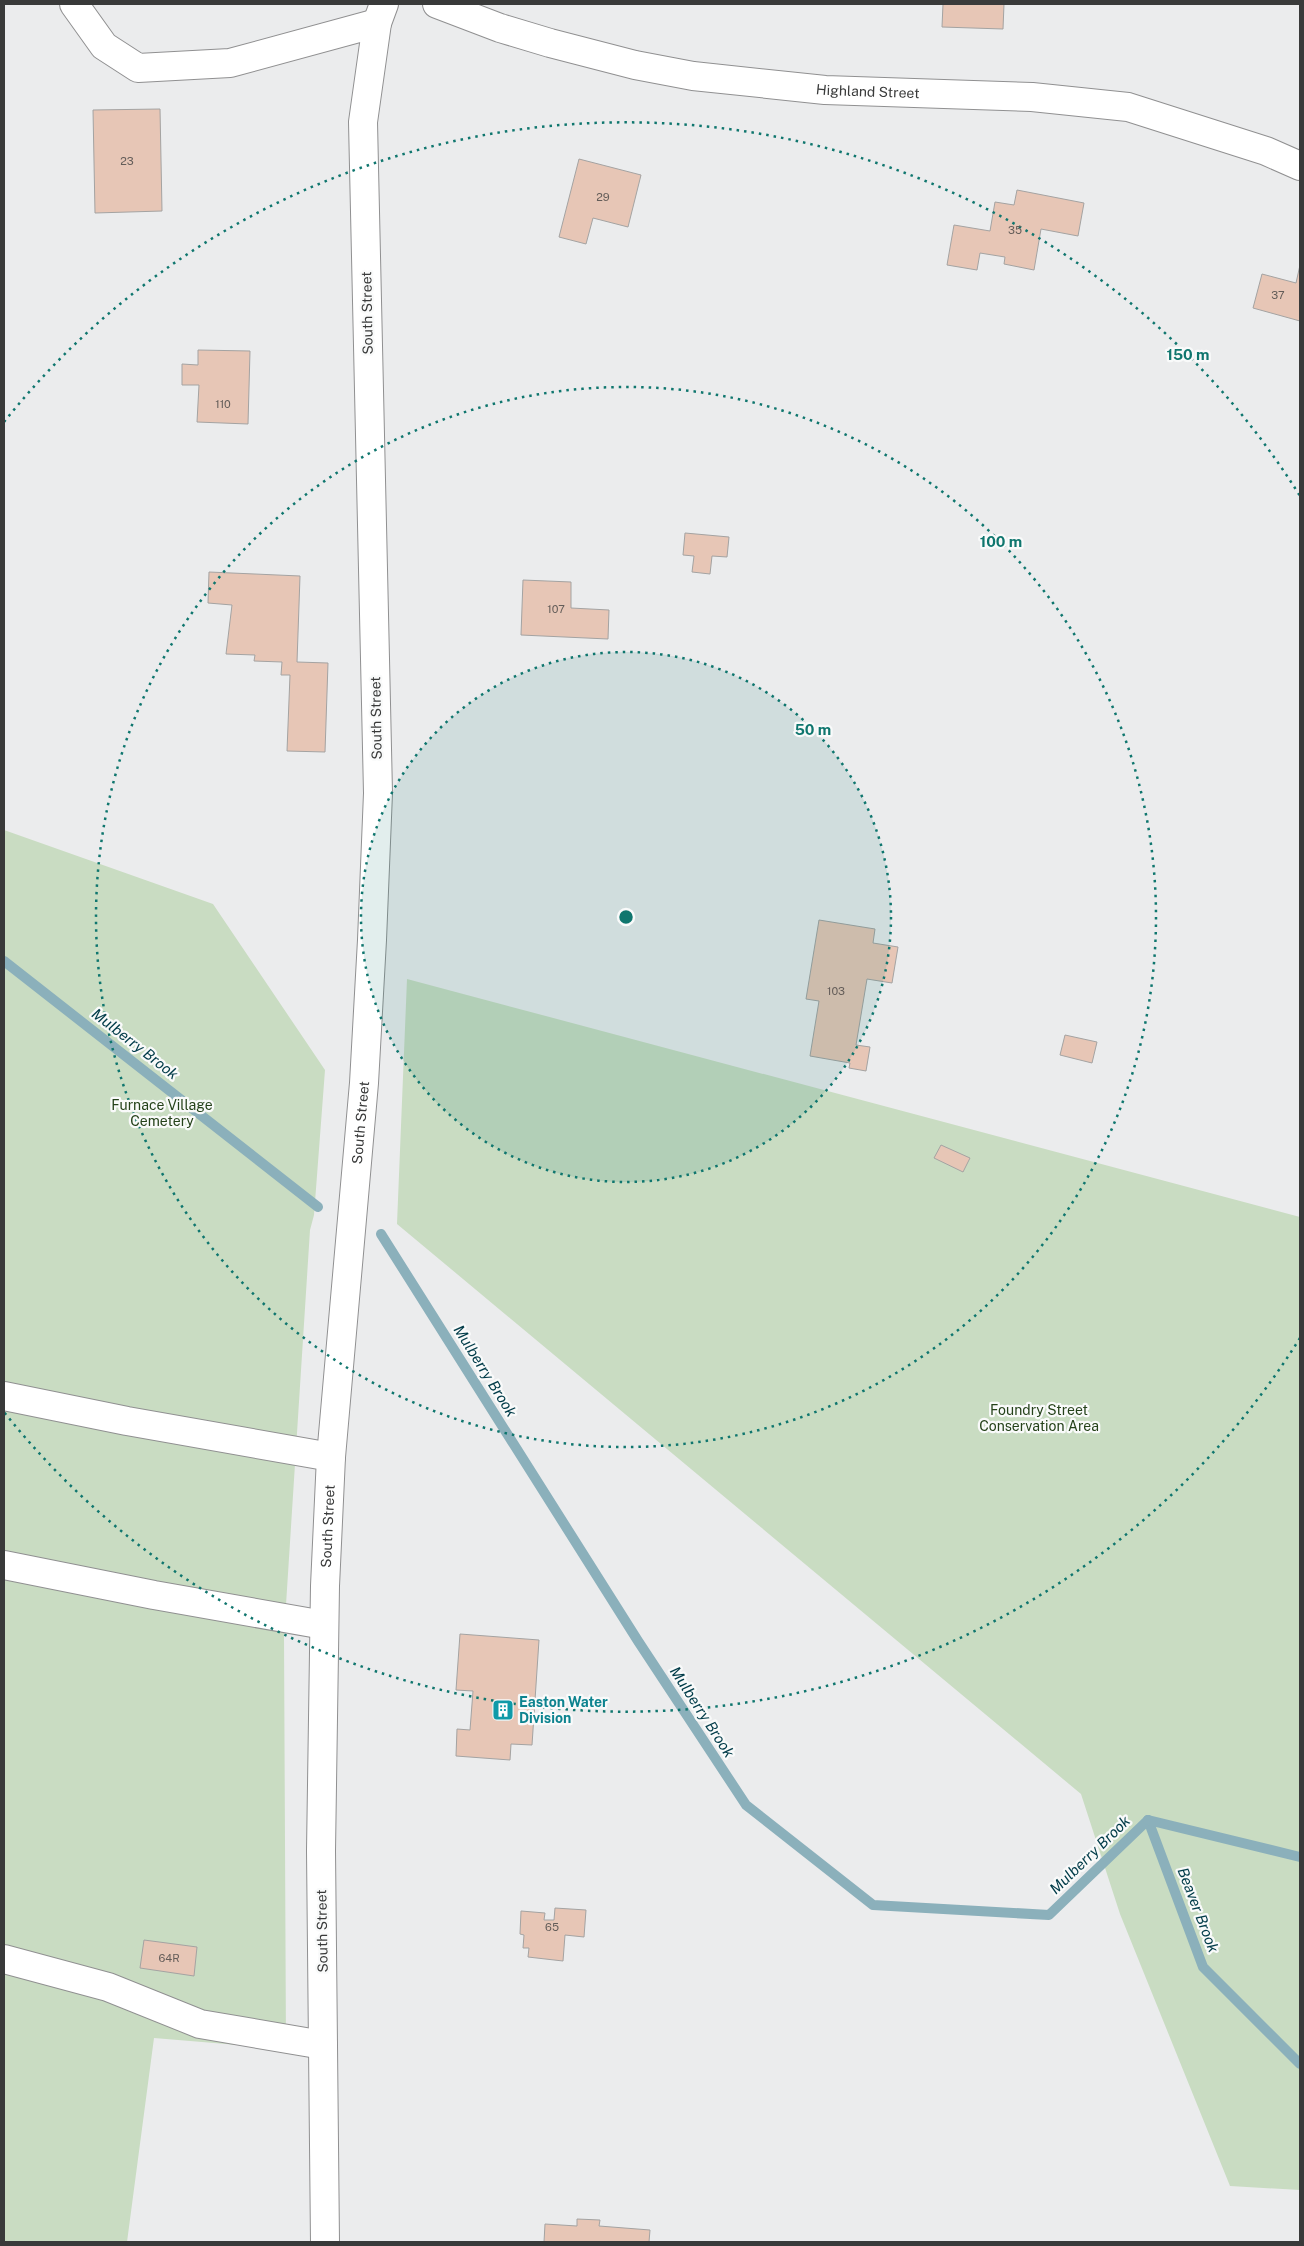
<svg xmlns="http://www.w3.org/2000/svg" width="1304" height="2246" viewBox="0 0 1304 2246" font-family="'Public Sans',sans-serif">
<rect width="100%" height="100%" fill="#ebeced"/>
<g fill="#c9dcc2">
<polygon points="4,830 213,904 325,1070 314,1215 310,1230 284,1636 286,2049 154,2038 127,2242 4,2242"/>
<polygon points="407,979 1300,1217 1300,2190 1230,2186 1120,1914 1081,1794 397,1224"/>
</g>
<g fill="none" stroke-linecap="round" stroke-linejoin="round">
<g stroke="#8bb0bb" stroke-width="10">
<polyline points="4,961 318,1207"/>
<polyline points="381,1234 638,1641 746,1805 873,1905 1049,1915 1148,1820"/>
<polyline points="1148,1820 1203,1967 1300,2064"/>
<polyline points="1148,1820 1300,1857"/>
</g>
</g>
<g fill="#e7c6b6" stroke="#a4a3a2">
<polygon points="943,4 1004,4 1003,29 942,27"/>
<polygon points="160,109 162,211 95,213 93,110"/>
<polygon points="579,159 641,175 628,227 593,218 586,244 559,237"/>
<polygon points="1017,190 1084,203 1078,236 1041,229 1034,270 1004,264 1005,257 980,253 977,270 947,265 954,225 990,231 995,202 1014,205"/>
<polygon points="1300,265 1300,321 1253,308 1262,274 1296,283"/>
<polygon points="198,350 250,351 248,424 197,422 199,385 182,385 182,364 198,365"/>
<polygon points="685,533 729,537 727,557 712,556 710,574 692,572 694,556 683,555"/>
<polygon points="209,572 300,576 297,662 328,663 325,752 287,751 290,675 281,675 282,662 254,661 255,655 226,654 232,605 208,603"/>
<polygon points="523,580 571,582 571,608 609,610 608,639 521,635"/>
<polygon points="819,920 875,929 873,943 898,947 892,983 867,979 856,1045 870,1047 866,1071 849,1068 850,1063 810,1056 819,1001 806,999"/>
<polygon points="1065,1035 1097,1042 1092,1063 1060,1055"/>
<polygon points="941,1145 970,1158 963,1172 934,1158"/>
<polygon points="460,1634 539,1640 532,1745 511,1744 510,1760 456,1756 457,1729 470,1730 473,1691 456,1690"/>
<polygon points="555,1908 586,1910 584,1937 565,1935 563,1961 528,1957 529,1948 523,1948 524,1935 520,1934 521,1911 545,1913 544,1920 554,1920"/>
<polygon points="144,1940 197,1947 194,1976 140,1968"/>
<polygon points="577,2219 600,2220 599,2226 650,2230 649,2242 544,2242 545,2224 577,2226"/>
</g>
<g fill="none" stroke-linecap="round" stroke-linejoin="round">
<g stroke="#909091" stroke-width="30">
<g id="minor">
<polyline points="74,4 104,46 138,68 230,63 377,23"/>
<path id="s1" d="M437 4 500 28 550 43 635 65 693 76 825 90 1032 97 1128 107 1266 151 1300 166"/>
<polyline points="4,1396 127,1421 331,1457"/>
<polyline points="4,1565 154,1595 324,1625"/>
<polyline points="4,1959 108,1987 200,2024 323,2045"/>
<path id="s2" d="M325 2242 321 1851 325 1586 331 1457 364 1083 372 940 378 793 363 122 377 23 384 4"/>
</g>
</g>
<use href="#minor" stroke="#fff" stroke-width="28"/>
</g>
<circle cx="626" cy="917" r="265" fill="#0f766e" fill-opacity=".12"/>
<g fill="none" stroke="#0f766e" stroke-width="2.5" stroke-dasharray="2.5 5">
<circle cx="626" cy="917" r="265"/>
<circle cx="626" cy="917" r="530"/>
<path d="M1300 1338A795 795 0 0 1 4 1412M4 422A795 795 0 0 1 1300 496"/>
</g>
<defs>
<g id="building-square" transform="scale(1.125)"><rect x="-9" y="-9" width="18" height="18" rx="4" fill="#0f9aa8" stroke="#f9fafa"/><path d="M-4-6H4V6H1V3H-1V6H-4ZM-2.5-4.3h1.7v1.8h-1.7ZM.8-4.3h1.7v1.8H.8ZM-2.5-1h1.7V.8h-1.7ZM.8-1h1.7V.8H.8Z" fill="#fff"/></g>
</defs>
<g fill-rule="evenodd">
<use href="#building-square" x="503" y="1710"/>
</g>
<g text-anchor="middle" stroke-width="4.5" stroke-linejoin="round" paint-order="stroke">
<g font-size="11" fill="#645d59">
<text x="127" y="165">23</text>
<text x="603" y="201">29</text>
<text x="1015" y="234">35</text>
<text x="1278" y="299">37</text>
<text x="223" y="408">110</text>
<text x="556" y="613">107</text>
<text x="836" y="995">103</text>
<text x="552" y="1931">65</text>
<text x="169" y="1962">64R</text>
</g>
<g font-size="14" fill="#393a3a" stroke="#f9fafa">
<text dy="5" stroke="none"><textPath href="#s1" startOffset="442">Highland Street</textPath></text>
<text transform="translate(367 313) rotate(-91)" y="5">South Street</text>
<text transform="translate(376 718) rotate(-91)" y="5">South Street</text>
<text dy="5" stroke="none"><textPath href="#s2" startOffset="1121">South Street</textPath></text>
<text dy="5" stroke="none"><textPath href="#s2" startOffset="716">South Street</textPath></text>
<text transform="translate(322 1931) rotate(-91)" y="5">South Street</text>
</g>
<g font-size="14" fill="#25421a" stroke="#f9fafa">
<text x="162" y="1110">Furnace Village<tspan x="162" dy="16">Cemetery</tspan></text>
<text x="1039" y="1415">Foundry Street<tspan x="1039" dy="16">Conservation Area</tspan></text>
</g>
<g font-size="14" font-weight="bold" fill="#0d838f" stroke="#f9fafa" text-anchor="start">
<text x="519" y="1707">Easton Water<tspan x="519" dy="16">Division</tspan></text>
</g>
<g font-size="15" font-style="italic" fill="#003b48" stroke="#f9fafa">
<text transform="translate(135 1044) rotate(38)" y="5">Mulberry Brook</text>
<text transform="translate(485 1371) rotate(58)" y="5">Mulberry Brook</text>
<text transform="translate(702 1712) rotate(57)" y="5">Mulberry Brook</text>
<text transform="translate(1090 1855) rotate(-44)" y="5">Mulberry Brook</text>
<text transform="translate(1198 1910) rotate(69)" y="5">Beaver Brook</text>
</g>
</g>
<circle cx="626" cy="917" r="8" fill="#0f766e" stroke="#f9fafa" stroke-width="2.5"/>
<g font-size="15" text-anchor="middle" font-weight="bold" fill="#0f766e" stroke="#f9fafa" stroke-width="4.5" stroke-linejoin="round" paint-order="stroke">
<text x="1188" y="360">150 m</text>
<text x="1001" y="547">100 m</text>
<text x="813" y="735">50 m</text>
</g>
<rect width="1304" height="2246" fill="none" stroke="#393a3a" stroke-width="10"/>
</svg>
